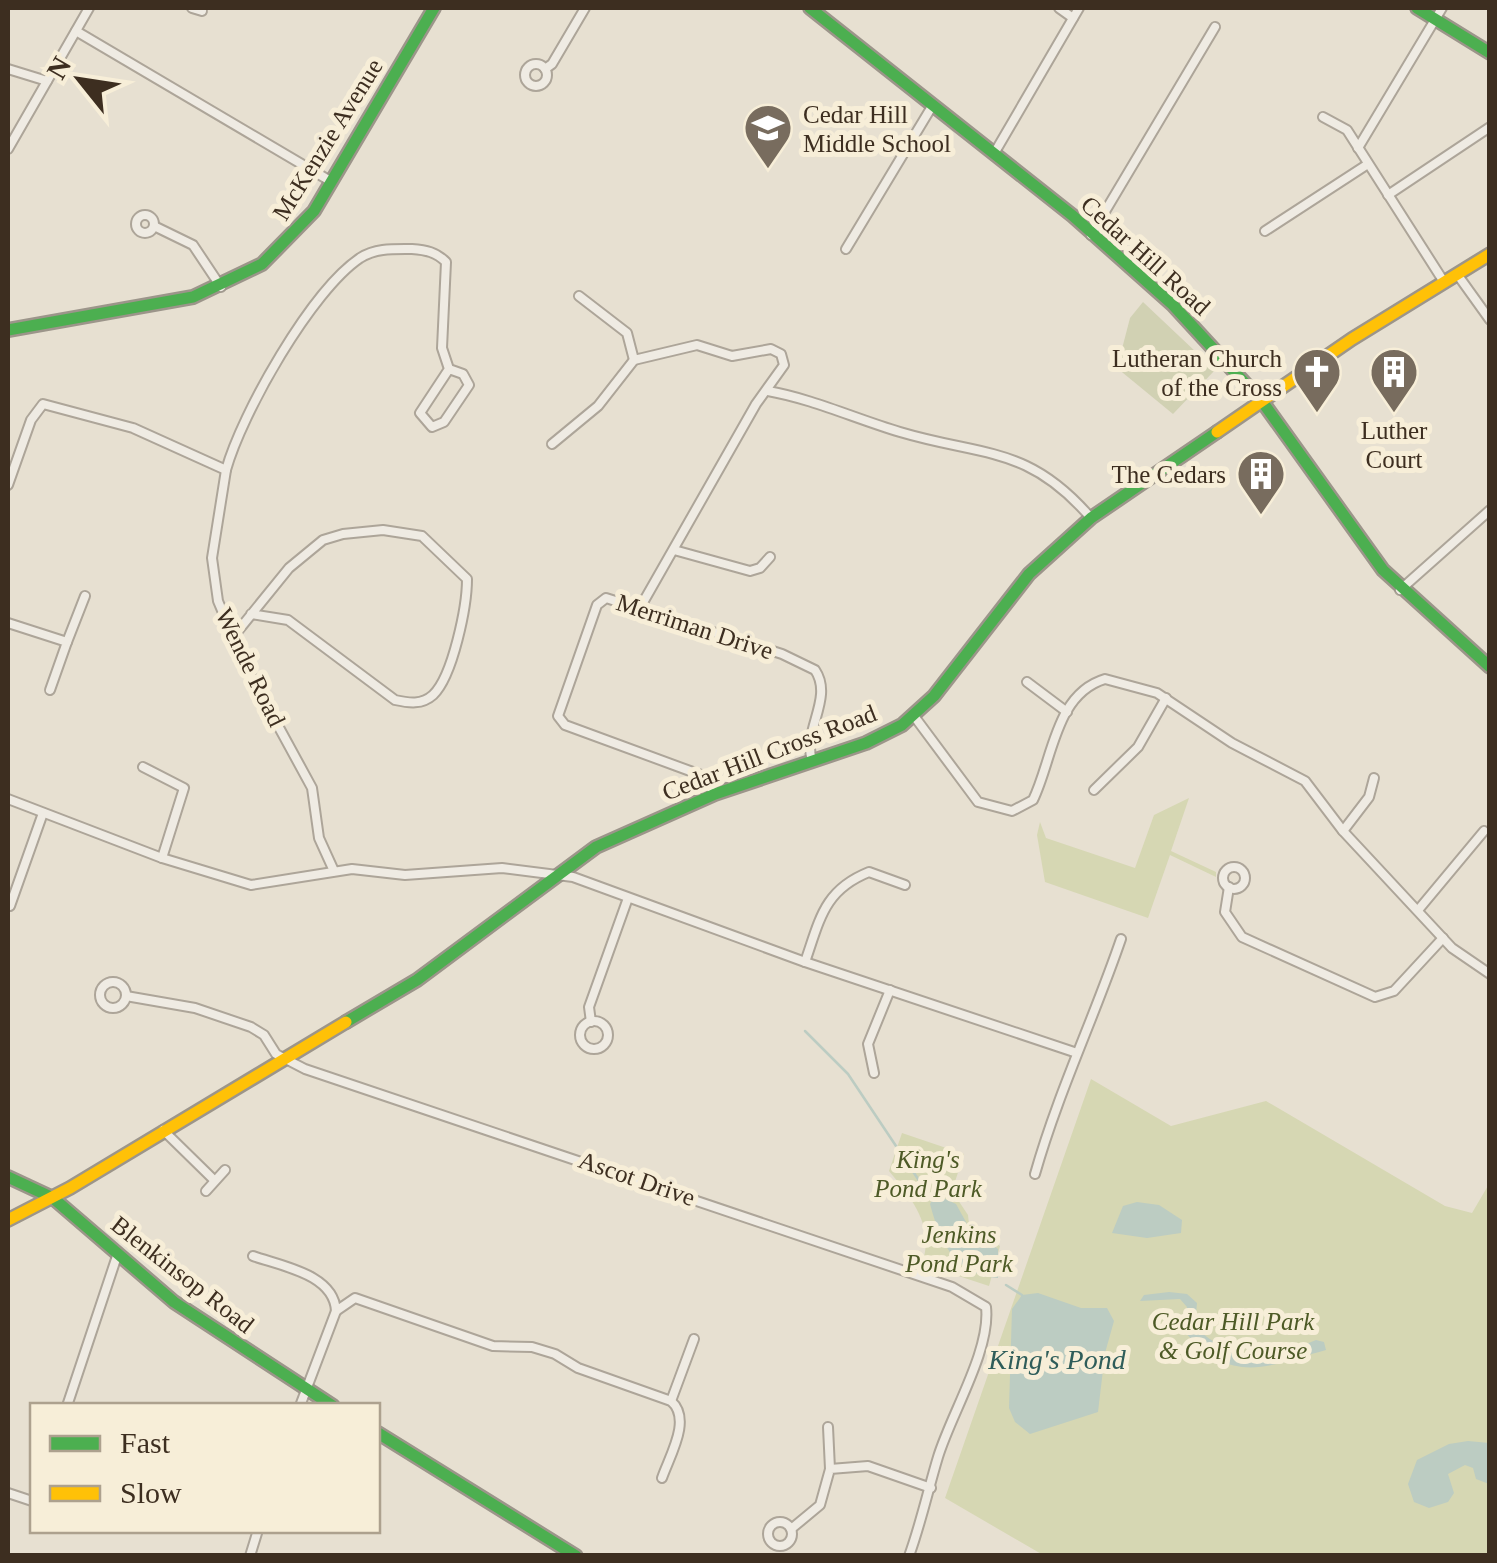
<svg xmlns="http://www.w3.org/2000/svg" width="1497" height="1563" viewBox="0 0 1497 1563" font-family="Georgia,serif">
<rect width="100%" height="100%" fill="#e7e0d1"/>
<g fill="#d6d7b3">
<polygon points="1189,798 1171,851 1216,872 1216,877 1170,855 1148,918 1045,882 1037,835 1040,822 1046,838 1135,868 1154,815"/>
<polygon points="1091,1079 1171,1126 1266,1101 1445,1206 1472,1213 1489,1184 1489,1555 1043,1555 945,1498"/>
<path d="M902 1133 964 1154 952 1191 968 1215 969 1224 1000 1246 989 1286 922 1264C935 1226 912 1199 889 1171Z"/>
</g>
<polygon fill="#d1d1b3" points="1143,302 1215,370 1173,414 1117,368 1130,318"/>
<g fill="#bcccc2">
<path d="M935 1194 956 1204 971 1231 998 1249V1278C954 1275 940 1241 930 1204Z"/>
<polygon points="1137,1202 1159,1205 1182,1220 1181,1233 1147,1238 1112,1233 1123,1206"/>
<path d="M1169 1292 1187 1294 1197 1303 1195 1324C1203 1336 1213 1342 1226 1347 1268 1365 1277 1355 1316 1340L1324 1342 1326 1350C1267 1366 1232 1387 1183 1330L1187 1307 1180 1299 1140 1301 1144 1295Z"/>
<polygon points="1038,1293 1081,1308 1107,1308 1114,1321 1105,1353 1098,1412 1030,1434 1015,1422 1009,1408 1012,1309 1022,1295"/>
<polygon points="1468,1441 1489,1443 1489,1484 1476,1479 1473,1468 1465,1465 1448,1474 1454,1493 1448,1502 1429,1508 1414,1502 1408,1484 1417,1460 1449,1444"/>
</g>
<g fill="none" stroke-linecap="round" stroke-linejoin="round">
<g stroke="#bcccc2" stroke-width="2.5">
<polyline points="805,1031 848,1074 930,1197"/>
<polyline points="1006,1285 1022,1295"/>
</g>
<g stroke="#ada599" stroke-width="12">
<g id="street">
<polyline points="192,8 202,11"/>
<polyline points="1059,8 1073,18"/>
<polyline points="76,31 332,182"/>
<circle cx="536" cy="75" r="11"/>
<polyline points="8,69 47,81"/>
<polyline points="545,69 552,64 585,8"/>
<polyline points="1323,117 1347,130 1444,282"/>
<polyline points="1358,148 1442,8"/>
<polyline points="8,149 89,8"/>
<polyline points="995,152 1079,8"/>
<polyline points="1388,195 1490,127"/>
<circle cx="145" cy="224" r="9"/>
<polyline points="154,226 193,245 221,287"/>
<polyline points="1265,231 1368,164"/>
<polyline points="1091,235 1215,27"/>
<polyline points="846,249 931,108"/>
<polyline points="1457,274 1490,320"/>
<polyline points="579,296 627,333 634,360 697,345 732,356 771,349 781,354 784,365 756,404 641,606"/>
<path d="M768 391C813 399 856 419 900 432 984 457 1028 445 1091 518"/>
<polyline points="552,444 598,406 634,360"/>
<path d="M226 470C242 413 311 291 360 258 376 248 393 249 412 249 426 250 436 252 446 262L442 348 449 369 463 374 469 385 444 422 432 427 420 413 449 369"/>
<polyline points="8,485 31,420 43,404 133,428 226,470 212,558 218,601 245,665 312,788 319,838 334,871"/>
<polyline points="674,550 750,571 760,568 770,557"/>
<polyline points="1400,590 1490,510"/>
<polyline points="8,623 67,642 50,690"/>
<path d="M233 637 289 568 323 540 343 534 383 530 422 536 467 579C467 606 453 676 433 695 422 705 409 703 395 700L288 620 251 614"/>
<polyline points="67,642 85,596"/>
<polyline points="1027,682 1067,712"/>
<path d="M914 716 978 802 1012 811 1033 800C1053 759 1055 694 1105 679L1157 693 1232 743 1305 781 1343 831 1452 948 1490 974"/>
<polyline points="143,767 184,788 162,858"/>
<polyline points="1094,790 1138,747 1166,698"/>
<path d="M715 794 701 775 565 725 558 716 597 605 606 598 782 654 815 670C834 698 802 731 812 760"/>
<polyline points="8,799 162,858 251,885 352,869 405,875 502,868 573,877 805,962 1077,1053"/>
<polyline points="1343,831 1369,797 1374,778"/>
<circle cx="1234" cy="878" r="11"/>
<polyline points="1229,887 1225,912 1242,937 1375,997 1394,991 1443,938"/>
<polyline points="10,906 43,813"/>
<polyline points="1419,909 1484,831"/>
<path d="M805 962C820 919 824 890 869 872L905 885"/>
<circle cx="113" cy="995" r="13"/>
<path d="M126 996 195 1008 251 1027 264 1035 276 1054 305 1069 952 1287 986 1307C991 1350 951 1414 938 1457 928 1490 921 1523 909 1556"/>
<circle cx="594" cy="1035" r="14"/>
<polyline points="591,1022 589,1007 628,898"/>
<polyline points="874,1073 868,1044 890,990"/>
<polyline points="163,1130 213,1179"/>
<path d="M1035 1174C1058 1093 1094 1018 1121 939"/>
<polyline points="206,1191 225,1170"/>
<path d="M253 1256C281 1266 334 1274 336 1311L355 1298 493 1346 532 1347 555 1354 578 1368 671 1401C692 1419 670 1455 662 1478"/>
<polyline points="671,1401 694,1339"/>
<polyline points="67,1406 117,1256"/>
<polyline points="300,1406 336,1311"/>
<polyline points="828,1427 830,1469"/>
<polyline points="8,1493 32,1501"/>
<circle cx="780" cy="1534" r="12"/>
<polyline points="791,1529 820,1505 830,1469 868,1466 931,1488"/>
<polyline points="250,1556 258,1530"/>
</g>
</g>
<g stroke="#9c958a" stroke-width="16">
<g id="fast">
<polyline points="810,8 1073,216 1173,305 1264,404 1383,570 1490,667"/>
<polyline points="1417,8 1490,53"/>
<polyline points="8,330 193,297 262,264 314,211 434,8"/>
<polyline points="346,1022 417,980 596,847 715,794 866,743 902,725 934,696 1029,574 1091,518 1217,432"/>
<polyline points="8,1177 53,1198 174,1302 333,1406"/>
<polyline points="378,1433 576,1556"/>
</g>
</g>
<g stroke="#9c958a" stroke-width="16">
<g id="slow">
<polyline points="1217,432 1352,339 1490,254"/>
<polyline points="8,1220 70,1188 346,1022"/>
</g>
</g>
<use href="#street" stroke="#efebe3" stroke-width="8"/>
<use href="#fast" stroke="#4caf50" stroke-width="11"/>
<use href="#slow" stroke="#ffc107" stroke-width="11"/>
</g>
<defs>
<g id="school-pin" transform="scale(2.5)"><path d="M0 17L-7.5 6A9.5 9.5 0 1 1 7.5 6Z" fill="#786c5e" stroke="#f7eed8"/><path d="M0-5L7-2L0 1L-7-2ZM-4 1L0 2.5L4 1V4Q0 6-4 4Z" fill="#fff"/></g>
<g id="church-pin" transform="scale(2.5)"><path d="M0 17L-7.5 6A9.5 9.5 0 1 1 7.5 6Z" fill="#786c5e" stroke="#f7eed8"/><path d="M-1.2-6h2.4v3.5h3.3v2.4h-3.3V6h-2.4V-.1h-3.3v-2.4h3.3Z" fill="#fff"/></g>
<g id="building-pin" transform="scale(2.5)"><path d="M0 17L-7.5 6A9.5 9.5 0 1 1 7.5 6Z" fill="#786c5e" stroke="#f7eed8"/><path d="M-4-6H4V6H1V3H-1V6H-4ZM-2.5-4.3h1.7v1.8h-1.7ZM.8-4.3h1.7v1.8H.8ZM-2.5-1h1.7V.8h-1.7ZM.8-1h1.7V.8H.8Z" fill="#fff"/></g>
</defs>
<g fill-rule="evenodd">
<use href="#school-pin" x="768" y="128"/>
<use href="#church-pin" x="1317" y="372"/>
<use href="#building-pin" x="1394" y="372"/>
<use href="#building-pin" x="1261" y="474"/>
</g>
<g text-anchor="middle" stroke-width="10" stroke-linejoin="round" paint-order="stroke">
<g font-size="25" fill="#3d2e20" stroke="#f7eed8" text-anchor="end">
<text x="803" y="123" text-anchor="start">Cedar Hill<tspan x="803" dy="29">Middle School</tspan></text>
<text x="1282" y="367">Lutheran Church<tspan x="1282" dy="29">of the Cross</tspan></text>
<text x="1394" y="439" text-anchor="middle">Luther<tspan x="1394" dy="29">Court</tspan></text>
<text x="1226" y="483">The Cedars</text>
</g>
<g font-size="25" fill="#3d2e20" stroke="#f7eed8">
<text transform="translate(327 139) rotate(-58)" y="9">McKenzie Avenue</text>
<text transform="translate(1146 255) rotate(42)" y="9">Cedar Hill Road</text>
<text transform="translate(695 626) rotate(18)" y="9">Merriman Drive</text>
<text transform="translate(251 667) rotate(64)" y="9">Wende Road</text>
<text transform="translate(769 752) rotate(-21)" y="9">Cedar Hill Cross Road</text>
<text transform="translate(637 1178) rotate(19)" y="9">Ascot Drive</text>
<text transform="translate(183 1274) rotate(38)" y="9">Blenkinsop Road</text>
</g>
<g font-size="25" font-style="italic" fill="#4d5a26" stroke="#f7eed8">
<text x="928" y="1168">King's<tspan x="928" dy="29">Pond Park</tspan></text>
<text x="959" y="1243">Jenkins<tspan x="959" dy="29">Pond Park</tspan></text>
<text x="1233" y="1330">Cedar Hill Park<tspan x="1233" dy="29">&amp; Golf Course</tspan></text>
</g>
<g font-size="28" font-style="italic" fill="#2f5d5a" stroke="#f7eed8">
<text x="1057" y="1369">King's Pond</text>
</g>
</g>
<rect width="1497" height="1563" fill="none" stroke="#3d2e20" stroke-width="20"/>
<rect x="30" y="1403" width="350" height="130" fill="#f7eed8" stroke="#ada18e" stroke-width="2.5"/>
<rect x="50" y="1436" width="50" height="15" fill="#4caf50" stroke="#ada18e" stroke-width="2.5"/>
<text x="120" y="1453" font-size="30" fill="#3d2e20">Fast</text>
<rect x="50" y="1486" width="50" height="15" fill="#ffc107" stroke="#ada18e" stroke-width="2.5"/>
<text x="120" y="1503" font-size="30" fill="#3d2e20">Slow</text>
<g transform="translate(80 80) rotate(300)" stroke="#f7eed8" stroke-width="8" paint-order="stroke">
<path d="M0-8L18 38L0 25L-18 38Z" fill="#3d2e20"/>
<text y="-15" font-size="28" font-weight="bold" text-anchor="middle" fill="#3d2e20">N</text>
</g>
</svg>
